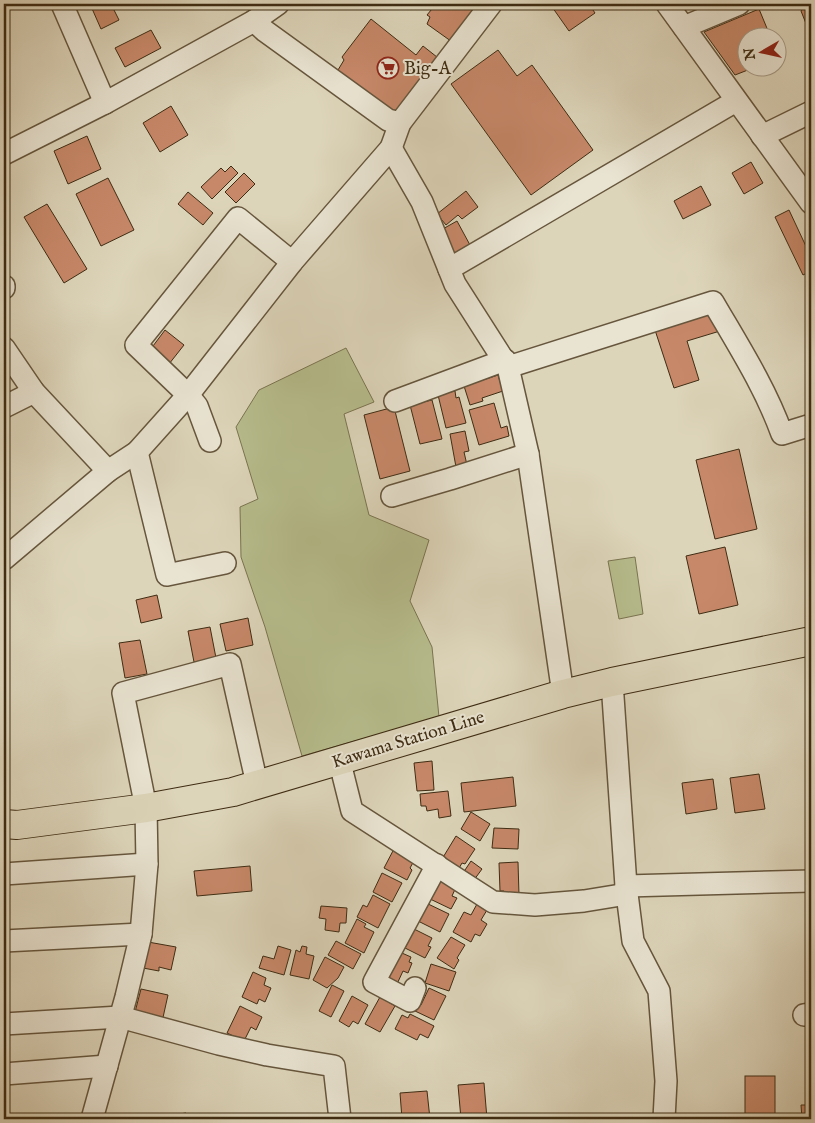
<svg xmlns="http://www.w3.org/2000/svg" width="815" height="1123" viewBox="0 0 815 1123" font-family="'IM FELL English',serif">
<rect width="100%" height="100%" fill="#ddd5ba"/>
<filter id="stains"><feTurbulence type="fractalNoise" baseFrequency=".004" numOctaves="4"/><feColorMatrix values="0 0 0 0 .2 0 0 0 0 .09 0 0 0 0 .02 0 0 0 .5 -.17"/></filter>
<radialGradient id="worn" r=".72"><stop offset=".6" stop-color="#630" stop-opacity="0"/><stop offset="1" stop-color="#630" stop-opacity=".3"/></radialGradient>
<g fill="#b6bc8c" stroke="#7a7450">
<polygon points="346,348 374,402 344,414 369,515 429,540 410,601 432,647 439,717 302,756 265,627 241,557 240,507 258,499 236,427 259,390"/>
<polygon points="635,557 643,614 619,619 608,561"/>
</g>
<g fill="#c78869" stroke="#3e2c13">
<polygon points="90,4 111,4 119,20 101,29"/>
<polygon points="436,4 438,7 440,4 481,4 455,44 427,24 430,17 427,15"/>
<polygon points="550,4 589,4 595,13 569,31"/>
<polygon points="805,4 811,4 811,36 801,11"/>
<polygon points="759,9 771,38 748,38 748,68 753,68 735,75 704,32"/>
<polygon points="371,19 416,55 423,46 442,61 401,114 388,113 335,75 344,60 342,57"/>
<polygon points="151,30 161,48 125,67 115,48"/>
<polygon points="498,50 517,76 532,65 593,150 531,195 451,84"/>
<polygon points="171,106 188,135 160,152 143,123"/>
<polygon points="87,136 101,169 68,184 54,151"/>
<polygon points="751,162 763,183 744,194 732,173"/>
<polygon points="231,166 238,173 212,199 201,187 221,168 225,172"/>
<polygon points="244,173 255,184 236,203 225,192"/>
<polygon points="108,178 134,230 101,246 76,194"/>
<polygon points="701,186 711,205 683,219 674,201"/>
<polygon points="466,191 478,207 462,219 458,215 446,225 437,214"/>
<polygon points="188,192 213,213 203,225 178,204"/>
<polygon points="47,204 87,269 64,283 24,217"/>
<polygon points="789,210 811,257 811,271 803,275 775,217"/>
<polygon points="457,221 470,245 454,254 441,230"/>
<polygon points="713,309 720,331 687,341 699,380 674,388 654,327"/>
<polygon points="165,330 184,345 169,364 150,350"/>
<polygon points="498,375 503,391 482,398 483,401 470,405 464,386"/>
<polygon points="455,391 456,398 459,397 466,423 446,428 438,395"/>
<polygon points="432,400 442,439 420,444 410,405"/>
<polygon points="494,403 501,428 507,426 509,436 479,445 469,410"/>
<polygon points="394,407 410,471 380,479 364,415"/>
<polygon points="465,431 469,451 464,452 467,465 456,467 450,434"/>
<polygon points="739,449 757,529 715,539 696,460"/>
<polygon points="725,547 738,605 699,614 686,556"/>
<polygon points="157,595 162,618 141,623 136,600"/>
<polygon points="248,618 253,645 226,651 220,624"/>
<polygon points="210,627 216,658 194,662 188,631"/>
<polygon points="140,640 147,674 125,678 119,643"/>
<polygon points="432,761 434,790 417,791 414,763"/>
<polygon points="759,774 765,809 735,813 730,778"/>
<polygon points="513,777 516,806 464,812 461,783"/>
<polygon points="713,779 717,809 686,814 682,783"/>
<polygon points="448,791 451,816 439,818 438,809 427,811 426,806 421,806 420,794"/>
<polygon points="471,812 490,824 480,841 461,829"/>
<polygon points="494,828 519,829 518,849 492,848"/>
<polygon points="456,836 475,849 465,864 462,863 458,870 442,859"/>
<polygon points="395,847 415,859 410,868 412,870 407,880 384,868"/>
<polygon points="471,861 482,869 474,880 463,873"/>
<polygon points="518,862 519,895 504,895 504,891 500,891 499,863"/>
<polygon points="250,866 252,891 197,896 194,871"/>
<polygon points="382,873 402,883 392,902 373,892"/>
<polygon points="438,877 457,885 452,896 457,898 451,909 428,898"/>
<polygon points="373,895 390,904 378,928 357,917 363,905 367,907"/>
<polygon points="424,902 449,914 440,932 416,920"/>
<polygon points="477,904 487,910 481,920 487,924 480,936 475,934 471,942 453,932 464,912 471,915"/>
<polygon points="321,906 347,908 346,923 340,923 339,932 325,930 326,919 319,918"/>
<polygon points="357,919 366,924 364,927 374,932 364,953 345,943"/>
<polygon points="414,929 432,938 428,946 431,947 425,958 405,948"/>
<polygon points="451,937 465,945 457,958 459,960 454,969 437,958"/>
<polygon points="336,941 361,954 353,969 328,955"/>
<polygon points="148,942 176,947 171,970 159,967 159,971 143,968"/>
<polygon points="278,946 291,950 284,975 259,968 263,956 274,959"/>
<polygon points="302,946 307,947 306,954 314,956 309,979 290,975 296,950 300,952"/>
<polygon points="395,950 411,957 409,962 412,963 408,973 403,971 397,984 383,978"/>
<polygon points="325,957 344,967 338,978 327,988 313,980"/>
<polygon points="431,964 456,972 449,991 425,983"/>
<polygon points="253,972 266,978 264,985 271,988 265,1002 259,999 257,1004 242,997"/>
<polygon points="332,985 344,991 331,1017 319,1011"/>
<polygon points="429,988 446,996 434,1020 415,1011 418,1004 421,1005"/>
<polygon points="141,989 168,995 162,1022 134,1016"/>
<polygon points="352,996 368,1005 358,1024 353,1021 349,1027 339,1021"/>
<polygon points="380,997 395,1006 380,1032 365,1024"/>
<polygon points="240,1006 262,1017 256,1030 251,1027 244,1041 227,1033"/>
<polygon points="410,1014 434,1026 428,1038 420,1034 417,1040 395,1029 402,1015 408,1018"/>
<rect x="745" y="1076" width="30" height="43"/>
<polygon points="484,1083 487,1119 461,1119 458,1085"/>
<polygon points="427,1091 430,1119 402,1119 400,1093"/>
<polygon points="801,1105 811,1105 811,1119 802,1119"/>
<polygon points="186,1113 186,1119 158,1119 158,1117"/>
</g>
<g fill="none" stroke-linecap="round" stroke-linejoin="round">
<g stroke="#66563d" stroke-width="24">
<g id="minor">
<polyline points="62,4 105,103"/>
<polyline points="667,4 811,203"/>
<polyline points="254,21 265,31 388,120 400,123"/>
<polyline points="684,27 739,4"/>
<polyline points="762,136 811,112"/>
<polyline points="391,148 422,202 455,284 508,367 528,454 563,694"/>
<polyline points="4,154 105,103 254,21 278,4"/>
<polyline points="449,269 736,101"/>
<polyline points="4,286 4,288"/>
<polyline points="4,348 34,392 108,471"/>
<path d="M508 367 713 302C738 345 765 387 782 434L811 425"/>
<polyline points="395,401 505,360"/>
<polyline points="4,407 34,392"/>
<polyline points="210,441 197,406 188,395 136,345 238,218 292,262"/>
<polyline points="137,452 167,575 225,563"/>
<polyline points="392,496 450,479 528,454"/>
<polyline points="4,559 108,471 137,452 188,395 292,262 391,148 400,123 491,4"/>
<polyline points="612,682 626,886 633,941 659,991 666,1081 664,1119"/>
<polyline points="339,759 352,811 493,902 535,905 584,901 627,894"/>
<polyline points="4,874 147,864"/>
<polyline points="626,886 811,881"/>
<polyline points="4,941 141,934"/>
<polyline points="415,988 410,1001 374,982 437,865"/>
<polyline points="804,1015 811,1014"/>
<polyline points="4,1024 120,1017 219,1044 267,1055 334,1066 340,1119"/>
<polyline points="4,1074 107,1066"/>
<polyline points="92,1119 126,997 141,934 147,864 146,808 123,693 230,664 257,784"/>
</g>
</g>
<g stroke="#3e2c13" stroke-width="30">
<polyline id="major" points="4,824 17,825 146,808 233,792 563,694 612,682 811,641"/>
</g>
<use href="#minor" stroke="#e9e4d2" stroke-width="21"/>
<use href="#major" stroke="#ddd5ba" stroke-width="28"/>
</g>
<defs>
<g id="supermarket-ring" transform="scale(1.125)"><circle r="9.5" fill="#e9e4d2" stroke="#8f2418" stroke-width="1.5"/><path d="M-6-5.5h2.5l.6 2H6L4.5 2H-2.5L-4.4-4H-6ZM-1.5 3.2a1.3 1.3 0 1 0 .1 0ZM3 3.2a1.3 1.3 0 1 0 .1 0Z" fill="#8f2418"/></g>
</defs>
<g fill-rule="evenodd">
<use href="#supermarket-ring" x="388" y="68"/>
</g>
<g text-anchor="middle" stroke-width="4" stroke-linejoin="round" paint-order="stroke">
<g font-size="18" fill="#3e2c13" stroke="#e9e4d2" text-anchor="start">
<text x="404" y="74">Big-A</text>
</g>
<g font-size="18" fill="#3e2c13" stroke="#e9e4d2">
<text transform="translate(408 739) rotate(-17)" y="6">Kawama Station Line</text>
</g>
</g>
<rect width="815" height="1123" fill="none" stroke="#ddd5ba" stroke-width="20"/>
<rect x="5" y="5" width="805" height="1113" fill="none" stroke="#3e2c13" stroke-width="2.5"/>
<rect x="10" y="10" width="795" height="1103" fill="none" stroke="#3e2c13"/>
<g transform="translate(762 52) rotate(261)"><circle r="24" fill="#e9e4d2" stroke="#a59a86"/>
<path d="M0-4L9 19L0 12L-9 19Z" fill="#8f2418"/>
<text y="-8" font-size="14" font-weight="bold" text-anchor="middle" fill="#3e2c13">N</text>
</g>
<rect width="100%" height="100%" filter="url(#stains)"/>
<rect width="100%" height="100%" fill="url(#worn)"/>
</svg>
